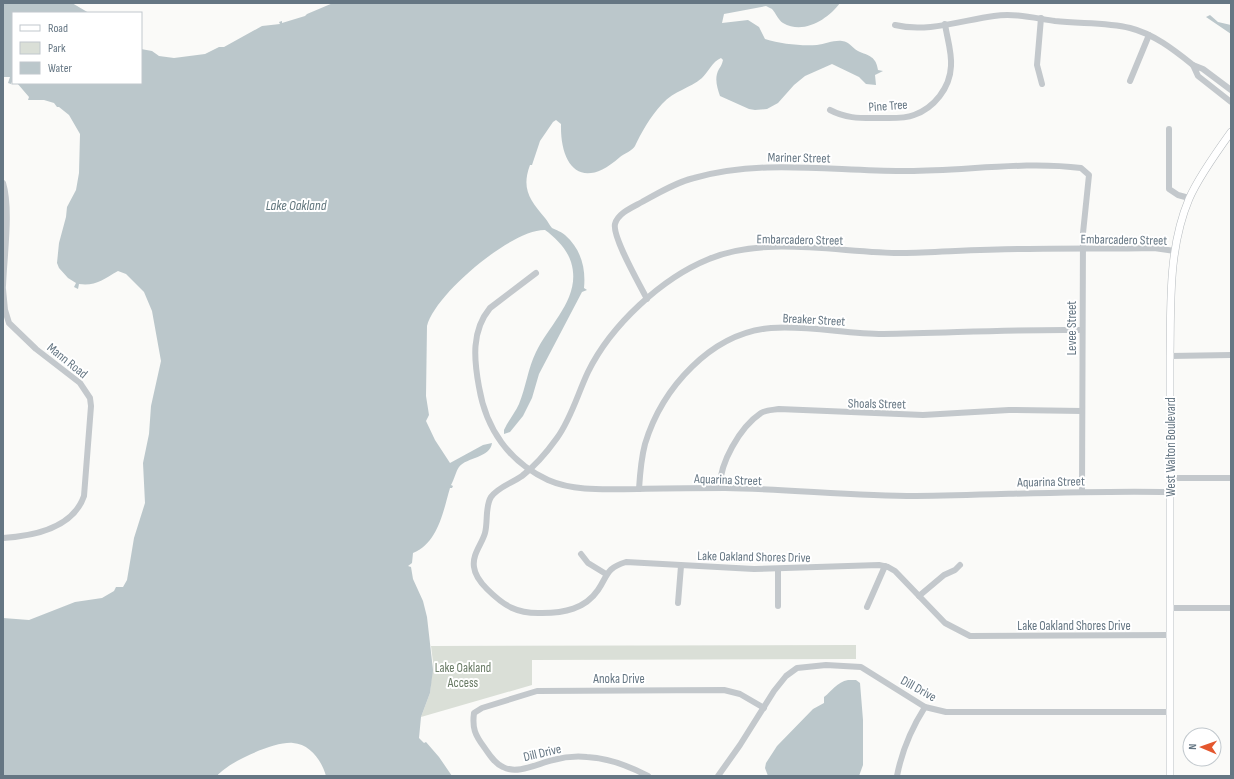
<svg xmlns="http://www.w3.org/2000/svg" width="1234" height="779" viewBox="0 0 1234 779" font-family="'Sofia Sans Condensed',sans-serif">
<rect width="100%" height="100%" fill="#fafaf8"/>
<polygon fill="#dadfd7" points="856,645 856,659 532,660 532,685 421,717 430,693 433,662 431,646"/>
<g fill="#bbc7cb">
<polygon points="3,3 72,3 89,13 13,13 13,79 11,84 8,83 10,77 3,77"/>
<path d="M333 3H840C828 19 804 35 783 23 778 20 776 13 772 9L766 6 724 14 722 23 748 20 759 27 765 39C781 44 800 46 817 45 825 44 834 40 842 41 850 42 852 48 858 51 869 56 876 56 878 70L883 71 875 75 876 85 866 84 859 77 832 64 805 76 794 85 778 103 767 109 755 110 749 109 720 96C717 87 714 78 719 69 721 66 722 64 723 60L721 58C712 62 709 71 702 78 689 89 675 90 662 104 650 117 641 133 635 146 633 150 624 154 620 157 581 192 560 166 561 124L556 120 553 122 540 141 532 165H530C521 189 530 200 545 218 548 221 549 225 552 228 556 230 562 232 565 235 581 249 586 268 584 288L587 290 582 292 539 374 532 398 523 416 510 432 504 434V430C508 421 515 413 519 404 526 387 528 368 536 352 550 323 582 297 571 262 567 249 556 238 545 230 512 229 435 294 427 326L426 396 429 415 426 421 435 440 450 463 483 445 492 443C490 458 467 457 459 467 456 471 454 480 451 485L453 486 452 488H450C443 512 438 543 413 553L412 563 408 566 411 567 413 579 423 601 427 617 433 670 430 693 421 717 419 738 424 743 426 742 439 757 452 776H326C322 761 310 744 293 743 275 741 228 762 217 776H3V618L29 620 75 602 102 598 114 591 116 587H123L127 580 134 538 145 503 143 463 149 434 151 406 161 361 152 311 144 292 126 274 118 271C102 280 96 286 79 284L78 289 74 287 76 283 68 278 59 268 57 263 59 243 66 217 67 207 76 190 79 173 80 134 69 115 59 107H57L54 103 44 100H28L29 97 17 83H141V49L152 51 159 56 174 58 205 54 219 47H224L262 26 280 24 279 22 282 21V23L305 16 307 14Z"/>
<polygon points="1210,15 1218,22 1231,25 1231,34 1206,17"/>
<path d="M848 680H856L860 683 863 720V765L859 776H768L765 768 766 763 777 746 813 709 824 703V697C832 691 837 682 848 680Z"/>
</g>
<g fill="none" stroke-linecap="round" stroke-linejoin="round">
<g stroke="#b5babe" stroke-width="8">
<path id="major" d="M1170 776V356C1171 304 1168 249 1189 199 1197 180 1218 150 1231 132"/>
</g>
<g stroke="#c3c8cc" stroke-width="6">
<polyline points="1041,18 1037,65 1042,84"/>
<path d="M895 25C927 33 963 20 994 16 1015 13 1034 18 1055 21 1080 24 1106 22 1130 28 1154 34 1174 50 1193 65"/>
<polyline points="1130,81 1149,35"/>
<polyline points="1231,90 1203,69 1193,65 1198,76 1231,102"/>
<path d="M830 110C847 119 861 118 880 118 891 118 904 119 914 115 934 108 950 88 951 66 952 52 947 38 945 24"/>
<polyline points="1169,129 1169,189 1178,195 1189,198"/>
<path d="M3 183C11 209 4 257 3 286"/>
<path d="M536 273 490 308C471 331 474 360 479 387 486 429 509 462 548 480 575 492 609 489 638 489 667 488 696 488 725 488 789 489 853 496 916 496 1001 495 1085 490 1170 492"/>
<path d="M3 289 5 310 9 323 36 349 80 383 90 398 91 406 84 496C73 528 34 536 3 538"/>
<path d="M647 299C640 285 612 237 615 224 618 213 633 207 642 202 658 193 677 182 694 178 765 158 836 172 908 171 965 171 1024 161 1081 168L1089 175 1083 233 1082 492"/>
<polyline points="1170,356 1231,355"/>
<polyline points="1170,478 1231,478"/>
<path d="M720 488C719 464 740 427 761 413 766 410 773 410 779 409L923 415 1009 410 1082 411"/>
<path d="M639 489C640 473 641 459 645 444 662 388 711 333 771 328 808 325 846 334 883 334 949 333 1016 329 1082 330"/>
<polyline points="581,554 588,563 606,574"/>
<polyline points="778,569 778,606"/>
<polyline points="919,596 944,575 955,570 960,565"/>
<polyline points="678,603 681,566"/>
<polyline points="867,607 885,566"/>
<polyline points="1170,608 1231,608"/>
<path d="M1170 635 970 636 945 623 895 571 888 567 879 565 754 569 626 562C606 568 608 575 598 590 585 609 564 613 542 613 517 614 504 606 487 589 481 583 475 576 474 567 472 554 482 544 485 533 488 522 485 506 491 497 498 487 512 483 522 476 535 466 547 452 557 438 571 419 578 393 588 372 611 325 662 278 709 259 765 235 842 253 902 253 942 252 983 249 1023 249 1067 248 1111 249 1154 248L1175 251"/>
<path d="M648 776C629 766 609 758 587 757 576 756 564 757 553 760 539 763 517 775 503 767 494 763 489 754 484 747 475 735 472 728 474 713L482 708 537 691 724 690 740 694 764 708"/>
<polyline points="718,776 740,745 774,691 786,676 797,668 826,665 861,667 925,707 946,712 1170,712"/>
<path d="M897 776C902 750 911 729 925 707"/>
</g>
<use href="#major" stroke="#fff" stroke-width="7"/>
</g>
<g text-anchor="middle" stroke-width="4" stroke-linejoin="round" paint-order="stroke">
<g font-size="13" fill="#657683" stroke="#fff">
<text transform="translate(888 105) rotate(-4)" y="5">Pine Tree</text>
<text transform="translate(799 157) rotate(1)" y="5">Mariner Street</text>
<text transform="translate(800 239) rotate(1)" y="5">Embarcadero Street</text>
<text transform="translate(1124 239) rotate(1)" y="5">Embarcadero Street</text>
<text transform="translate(814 319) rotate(3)" y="5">Breaker Street</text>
<text transform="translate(1071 328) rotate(-90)" y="5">Levee Street</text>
<text transform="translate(68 360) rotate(39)" y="5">Mann Road</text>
<text transform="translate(877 403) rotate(1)" y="5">Shoals Street</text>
<text transform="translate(1170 447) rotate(-90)" y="5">West Walton Boulevard</text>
<text transform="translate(728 479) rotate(2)" y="5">Aquarina Street</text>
<text transform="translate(1051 481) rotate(-1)" y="5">Aquarina Street</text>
<text transform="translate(754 556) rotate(1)" y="5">Lake Oakland Shores Drive</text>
<text x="1074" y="630">Lake Oakland Shores Drive</text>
<text x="619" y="683">Anoka Drive</text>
<text transform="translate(919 688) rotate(29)" y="5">Dill Drive</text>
<text transform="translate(542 752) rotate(-13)" y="5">Dill Drive</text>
</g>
<g font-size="13" fill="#687a64" stroke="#fff">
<text x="463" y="672">Lake Oakland<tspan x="463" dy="15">Access</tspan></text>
</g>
<g font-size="14" font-style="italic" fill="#60757c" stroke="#fff">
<text x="296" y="210">Lake Oakland</text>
</g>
</g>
<rect width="1234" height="779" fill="none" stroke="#657683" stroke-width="8"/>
<rect x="12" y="12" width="130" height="72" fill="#ffffff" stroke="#c1c8cd"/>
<rect x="20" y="25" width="20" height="6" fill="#ffffff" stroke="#c1c8cd"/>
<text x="48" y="32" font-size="12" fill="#657683">Road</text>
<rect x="20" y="42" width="20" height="12" fill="#dadfd7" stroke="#c1c8cd"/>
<text x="48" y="52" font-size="12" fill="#657683">Park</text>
<rect x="20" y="62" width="20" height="12" fill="#bbc7cb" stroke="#c1c8cd"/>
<text x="48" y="72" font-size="12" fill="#657683">Water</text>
<g transform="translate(1202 747) rotate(272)"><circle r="19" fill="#ffffff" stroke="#c1c8cd"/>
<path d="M0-3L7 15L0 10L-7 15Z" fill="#e4572e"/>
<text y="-6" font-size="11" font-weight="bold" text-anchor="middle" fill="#657683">N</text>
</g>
</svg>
